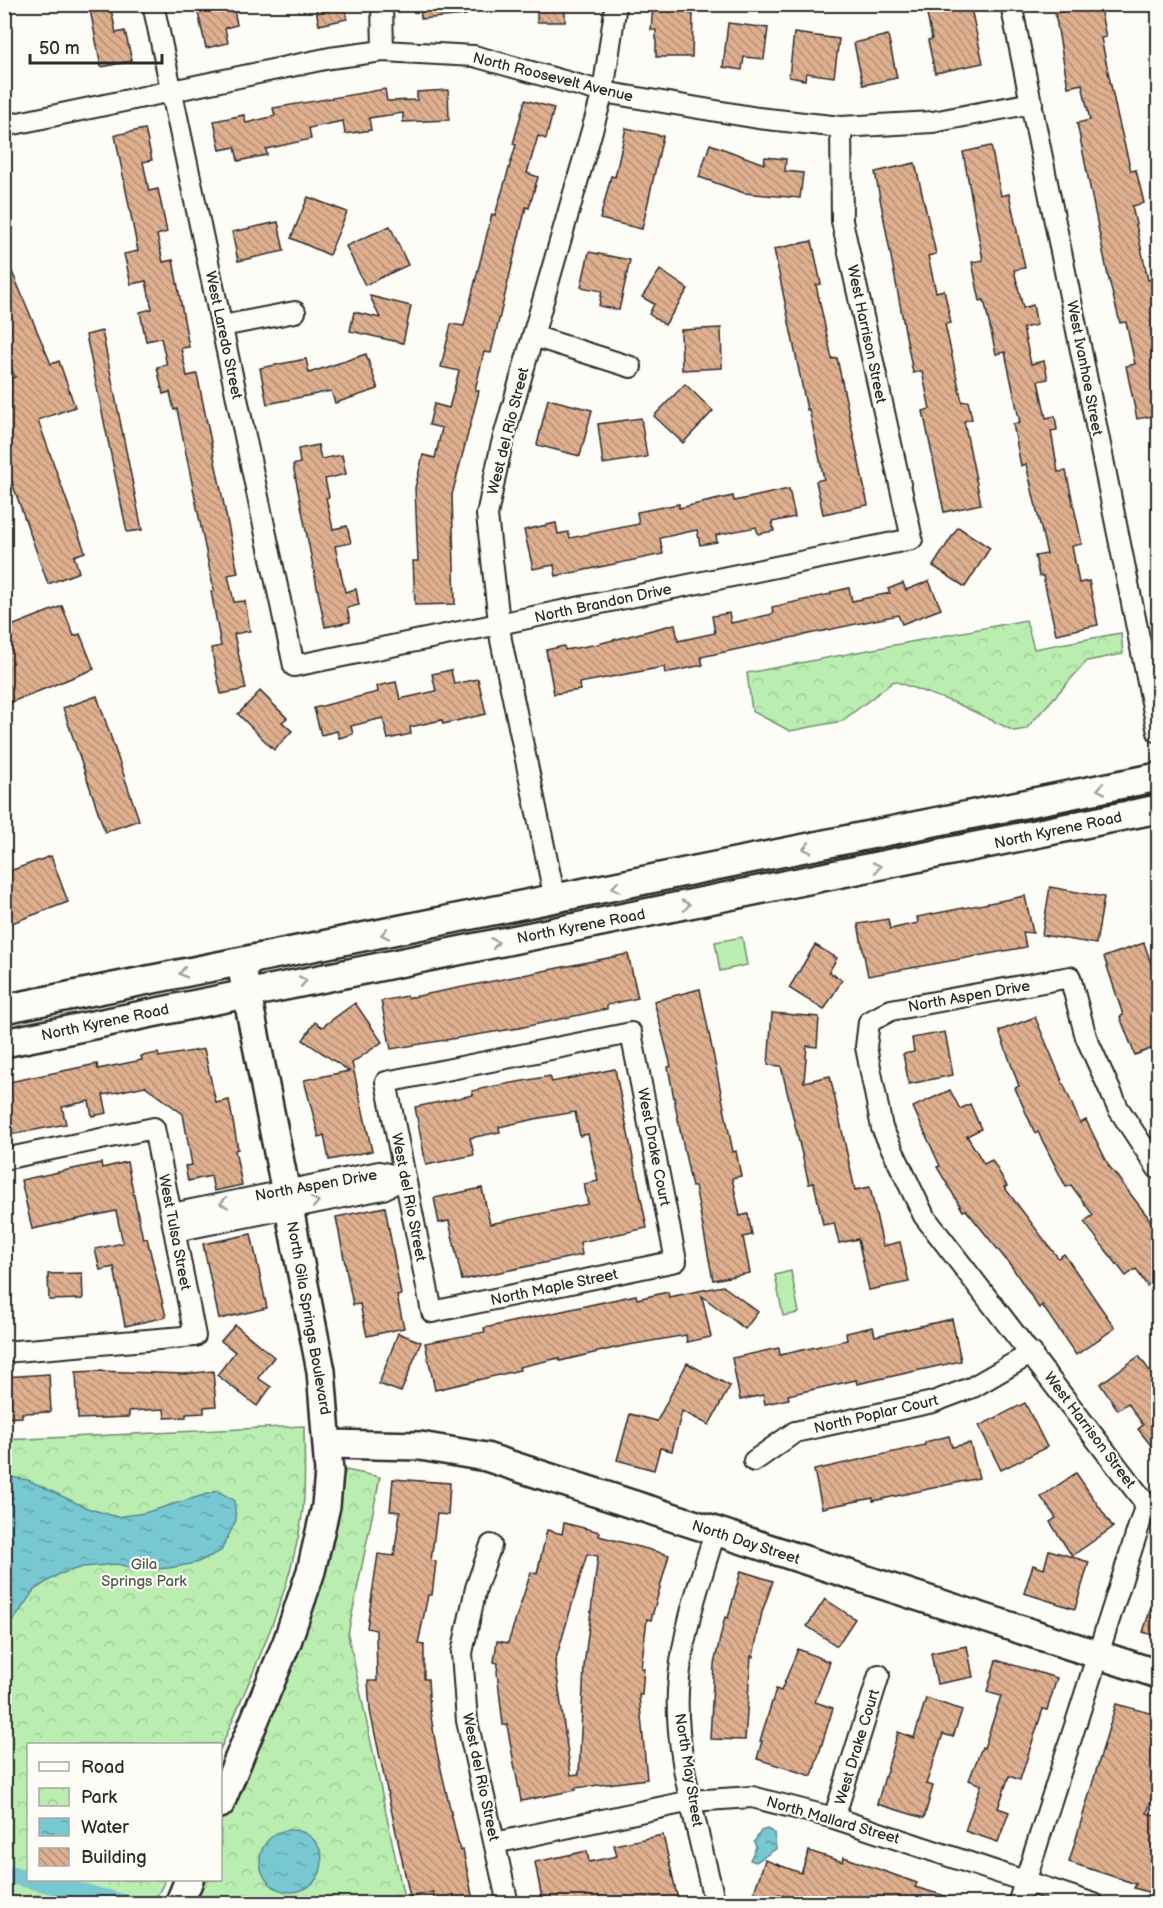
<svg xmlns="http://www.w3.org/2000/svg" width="1163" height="1908" viewBox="0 0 1163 1908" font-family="'Balsamiq Sans',sans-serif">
<defs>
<pattern id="park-crowns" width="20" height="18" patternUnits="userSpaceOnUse" patternTransform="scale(1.5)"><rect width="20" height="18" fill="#baeeb0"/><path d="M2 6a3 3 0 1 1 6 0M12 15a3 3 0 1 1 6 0" fill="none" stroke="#a0cc98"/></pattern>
<pattern id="water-ripples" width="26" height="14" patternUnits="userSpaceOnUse" patternTransform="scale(1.5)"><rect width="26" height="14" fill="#78c8d2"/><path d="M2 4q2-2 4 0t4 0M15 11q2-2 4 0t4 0" fill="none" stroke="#63a3ab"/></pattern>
<pattern id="building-back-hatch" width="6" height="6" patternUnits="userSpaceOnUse" patternTransform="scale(1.5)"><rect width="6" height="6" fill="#dfb090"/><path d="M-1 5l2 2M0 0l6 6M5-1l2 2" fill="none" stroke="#b58f76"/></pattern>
</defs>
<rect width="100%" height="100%" fill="#fdfcf7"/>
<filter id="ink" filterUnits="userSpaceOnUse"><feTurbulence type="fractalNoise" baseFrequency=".0167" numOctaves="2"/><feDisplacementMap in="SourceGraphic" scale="12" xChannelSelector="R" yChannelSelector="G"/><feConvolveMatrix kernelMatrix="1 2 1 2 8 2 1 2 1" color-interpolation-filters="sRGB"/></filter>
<g filter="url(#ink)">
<g fill="#baeeb0" stroke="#728c6e" stroke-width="1.5">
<polygon points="742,937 747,965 720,971 715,942"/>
<polygon points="791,1271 799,1313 783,1316 775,1275"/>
</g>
<g fill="url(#park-crowns)" stroke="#728c6e" stroke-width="1.5">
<polygon points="1026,620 1034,649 1121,633 1123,654 1087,661 1026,729 1014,731 958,704 894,681 842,721 790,731 752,711 747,673"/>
<path d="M304 1426C304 1453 306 1482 303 1509 292 1593 253 1670 221 1748L220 1744H28V1880H165L154 1903H5L4 1440Z"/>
<polygon points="346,1470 380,1477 348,1634 405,1903 188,1904 196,1880 220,1880 221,1813"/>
</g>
<g fill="url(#water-ripples)" stroke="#59898f" stroke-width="1.5">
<polygon points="5,1476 28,1480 87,1508 117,1517 144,1513 217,1491 234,1500 236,1520 221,1551 196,1563 169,1568 141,1570 117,1564 83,1567 59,1574 34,1590 5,1633"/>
<polygon points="767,1829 774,1833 776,1849 756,1862 750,1860 756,1847 754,1842 761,1831"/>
<circle cx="291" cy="1861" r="31"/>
</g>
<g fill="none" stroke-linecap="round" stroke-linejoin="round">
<g stroke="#78c8d2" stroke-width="18">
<polyline points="4,1874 28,1879"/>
<polyline points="32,1880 127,1904"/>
</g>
</g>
<g fill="url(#building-back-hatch)" stroke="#2b2b2b" stroke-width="1.5" fill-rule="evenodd">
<polygon points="89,4 110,4 116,33 125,31 132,61 101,67"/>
<polygon points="196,4 233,4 237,25 225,28 228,43 206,48"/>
<polygon points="315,4 344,4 347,19 319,25"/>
<polygon points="420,4 466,4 466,15 421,19"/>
<rect x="537" y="4" width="28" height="18"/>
<polygon points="653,4 688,4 688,13 693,14 692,57 656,57 656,30 651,30"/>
<polygon points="925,4 970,4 983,63 935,73 928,40 932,39"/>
<polygon points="1096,4 1099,4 1106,37 1101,38 1117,114 1131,171 1136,170 1144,203 1132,206 1148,280 1158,278 1158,415 1137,419 1126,366 1135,364 1126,322 1120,323 1108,276 1077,123 1090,120 1082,84 1068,87 1055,13"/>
<polygon points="728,23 768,28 764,59 744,57 742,70 723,67"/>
<polygon points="794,33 839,39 834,77 806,73 805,80 789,77"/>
<polygon points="888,35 897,78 863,85 854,43"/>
<polygon points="385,89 387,101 417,100 417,92 448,90 449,120 403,122 403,113 369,118 371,130 345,134 343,121 309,128 311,139 266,149 267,155 238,161 235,147 220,150 214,121 244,115 246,123 275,116 273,108"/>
<polygon points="525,100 554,108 546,139 538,136 527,173 538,177 529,208 526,207 491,353 484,352 475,390 479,391 452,495 455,604 415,605 413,561 418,561 415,488 423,455 435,458 442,428 429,425 434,404 449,408 459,371 441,367 451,324 464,326 492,214 495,215 516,145 513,144"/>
<polygon points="626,128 663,136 642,229 600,219 611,176 615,177"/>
<polygon points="145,129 152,160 143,162 149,191 158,189 167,232 157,235 163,262 173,260 189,347 181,348 187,376 197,374 238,573 228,575 234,602 245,601 250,631 234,634 246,689 221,694 211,648 221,646 211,591 214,591 177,409 174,410 170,392 163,394 157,367 167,365 161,338 146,341 140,312 152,309 146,281 131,284 124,254 138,251 115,135"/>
<polygon points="710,144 764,164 765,157 786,159 785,171 803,173 800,198 744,193 699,177"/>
<polygon points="991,146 1001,196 1009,194 1025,268 1014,270 1023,308 1033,305 1037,325 1023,328 1031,364 1044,361 1048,379 1038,381 1046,418 1055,416 1057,430 1051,431 1058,472 1066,471 1082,544 1072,546 1079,583 1089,581 1098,625 1056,634 1043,576 1039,576 1035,556 1047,554 1026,464 1021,466 1013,424 1020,423 1005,352 996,354 984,300 980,301 972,262 983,260 963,152"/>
<polygon points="915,163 936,254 928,256 936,292 944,290 951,323 945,324 962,402 968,401 972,419 964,421 981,504 944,512 923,411 930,409 922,371 913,373 875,172"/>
<polygon points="308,197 347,212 329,255 291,238"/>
<polygon points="278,222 284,251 238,261 232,232"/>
<polygon points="390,226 408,265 365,285 346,246"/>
<polygon points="812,241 821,284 816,285 832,359 837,358 868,505 823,514 816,481 824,479 809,409 807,410 774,249"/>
<polygon points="589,252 630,260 619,310 599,306 602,291 581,287"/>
<polygon points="5,255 51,364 59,361 75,407 38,420 85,552 74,556 79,572 48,584 4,460 4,380 15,377 4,352"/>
<polygon points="660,270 688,289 665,325 649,314 654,304 642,297"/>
<polygon points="370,296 411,306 403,343 350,331 354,312 380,318"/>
<polygon points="721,328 722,368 682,370 681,330"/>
<polygon points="102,331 142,530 127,532 86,335"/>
<polygon points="366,354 378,389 335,403 331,391 267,404 260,368 306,359 309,373"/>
<polygon points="685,384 713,411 683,443 654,416"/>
<polygon points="548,399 592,410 580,456 537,445"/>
<polygon points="641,418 647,457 603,464 598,424"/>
<polygon points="318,445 321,459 342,455 346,474 325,479 329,497 326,498 333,529 347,526 351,543 335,546 345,592 356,589 359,605 347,608 350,622 325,627 293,465 300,463 298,449"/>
<polygon points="789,489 795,517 772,522 774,531 758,534 756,527 716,535 717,542 700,545 697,530 660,538 663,554 556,576 554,565 533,569 524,530 556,523 558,534 568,532 570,538 639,524 637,512 679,504 679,508 733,496 734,501"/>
<polygon points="958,527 990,548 965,587 933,566"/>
<polygon points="929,581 941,609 902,624 898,615 701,657 703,665 665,673 664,667 579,683 580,690 554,694 546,650 564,646 565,650 598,644 675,624 678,641 715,633 712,616 729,613 731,623 773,614 772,607 831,594 831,592 849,588 852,601 890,593 888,589 903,583 906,590"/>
<polygon points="62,606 74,636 80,634 94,669 9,703 4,692 4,629"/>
<polygon points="451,670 454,684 478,679 486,714 443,724 442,720 410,727 411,734 388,739 383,718 351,726 353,734 339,738 337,731 321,735 314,708 378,692 377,686 396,682 400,699 436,691 432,674"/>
<polygon points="260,691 287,718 282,722 292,731 274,750 238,714"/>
<polygon points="97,696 139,820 105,832 63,708"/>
<polygon points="51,856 68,902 4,926 4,873"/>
<polygon points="1050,887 1104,897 1096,944 1042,935"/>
<polygon points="1025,896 1033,933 1023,932 1026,947 868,976 858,924 888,919 890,929 918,923 917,917"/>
<polygon points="1144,943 1158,984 1158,1046 1135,1055 1120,1017 1123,1015 1104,957"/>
<polygon points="815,945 837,958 829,972 842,980 824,1010 789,988"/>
<polygon points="628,954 638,998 607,1005 607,1009 519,1028 391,1049 381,1001 407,996 408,998"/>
<polygon points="700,989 733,1152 736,1151 741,1176 732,1178 740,1216 748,1214 752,1235 743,1237 750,1273 713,1280 695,1186 692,1187 680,1130 668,1067 671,1066 654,1001"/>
<polygon points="355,1003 382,1042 352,1063 372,1151 329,1160 324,1135 319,1137 304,1080 349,1071 303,1040 315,1022 322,1027"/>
<polygon points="772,1013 819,1017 817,1047 807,1046 804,1082 830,1076 855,1190 870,1187 883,1246 900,1242 909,1282 869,1290 858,1239 839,1243 834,1223 823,1225 814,1183 809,1184 781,1066 768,1065"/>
<polygon points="1035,1017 1080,1123 1086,1120 1109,1166 1158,1230 1158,1278 1147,1286 1136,1269 1126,1276 1084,1222 1093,1215 1071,1185 1066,1187 1038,1132 1035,1133 1015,1088 1019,1086 999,1031"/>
<polygon points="945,1032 953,1075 909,1084 903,1054 914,1052 912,1038"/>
<polygon points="204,1049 216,1103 229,1100 238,1149 235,1150 242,1185 214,1191 211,1176 188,1181 185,1166 192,1165 183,1114 145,1086 103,1095 107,1113 92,1116 89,1101 62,1107 66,1124 4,1136 4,1083 97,1064 98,1069 142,1060 141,1056 158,1053 159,1057"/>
<polygon points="615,1069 647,1228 580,1242 582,1255 462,1280 449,1221 439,1223 434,1198 482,1188 490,1224 588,1204 584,1184 598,1181 588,1134 580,1136 575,1112 540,1118 499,1127 500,1132 470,1138 474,1155 426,1165 415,1107 473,1095 472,1091 490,1087 550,1076 552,1082"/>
<polygon points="950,1090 960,1109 970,1104 981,1129 967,1136 984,1164 992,1160 1007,1186 1004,1187 1058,1258 1064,1254 1115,1328 1076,1355 1042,1305 1039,1308 1012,1267 966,1210 963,1211 937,1167 940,1166 913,1107"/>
<polygon points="127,1162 143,1239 147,1238 166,1317 125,1326 114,1267 100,1270 95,1249 123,1243 116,1211 32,1229 21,1180 101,1163 102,1168"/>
<polygon points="385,1207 401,1295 397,1296 404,1328 367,1336 360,1304 353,1305 336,1217"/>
<polygon points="251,1234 267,1308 219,1319 203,1244"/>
<polygon points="82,1273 83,1299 49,1300 48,1274"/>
<polygon points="723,1286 758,1312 745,1329 702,1296 711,1337 687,1342 686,1335 623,1346 560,1361 559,1358 519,1367 520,1370 435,1390 425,1343 485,1332 484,1328 636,1295 637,1299 668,1292 669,1297"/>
<polygon points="952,1319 961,1361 857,1384 856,1380 788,1395 789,1399 765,1404 763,1395 740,1400 732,1358 779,1348 780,1355 847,1340 846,1333 873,1327 875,1336"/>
<polygon points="235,1325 274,1357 258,1378 271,1387 257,1406 217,1375 235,1352 221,1341"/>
<polygon points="398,1333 421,1342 401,1392 379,1384"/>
<polygon points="1139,1356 1158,1383 1158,1454 1138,1429 1143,1425 1128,1403 1118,1410 1100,1384"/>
<polygon points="687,1363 730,1386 709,1425 682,1411 672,1451 660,1448 654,1470 617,1460 630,1414 657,1421"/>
<polygon points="98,1371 184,1374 213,1371 216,1406 204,1407 204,1413 186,1414 186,1417 165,1418 164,1409 129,1411 129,1417 78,1419 76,1372"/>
<polygon points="49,1374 51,1412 22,1413 22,1417 4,1418 4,1377"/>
<polygon points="1025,1403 1047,1447 1001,1470 979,1426"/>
<polygon points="949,1436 952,1447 970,1443 979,1478 873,1501 873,1498 822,1508 814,1470 925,1445 925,1442"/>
<polygon points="1076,1473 1113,1527 1072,1556 1050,1522 1056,1518 1041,1497"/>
<polygon points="393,1479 450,1483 448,1515 437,1514 431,1561 436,1562 432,1595 428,1595 418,1644 424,1645 424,1679 428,1679 430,1711 437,1752 460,1851 463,1850 473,1900 468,1904 435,1904 433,1892 410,1897 370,1711 368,1681 377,1681 376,1630 367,1628 378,1554 394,1556 400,1512 390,1511"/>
<path d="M564 1523 600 1532 599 1536 669 1555 651 1620 647 1619 641 1668H644L642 1695H639L647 1779 575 1788 576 1790 521 1801 507 1725H503L497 1672 498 1663 494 1662 497 1641 508 1643 531 1572 537 1574 547 1530 562 1534ZM587 1554 598 1556 584 1666 579 1774 571 1775 555 1662Z"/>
<polygon points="1049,1550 1089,1562 1075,1609 1024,1593 1033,1565 1044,1569"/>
<polygon points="741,1571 773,1581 762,1612 753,1657 751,1656 745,1740 710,1739 714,1664 725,1617 728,1618"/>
<polygon points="1156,1592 1158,1592 1158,1637 1143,1632"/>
<polygon points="825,1599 855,1619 837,1646 807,1626"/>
<polygon points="967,1646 973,1677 937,1684 931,1653"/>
<polygon points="798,1649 830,1662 815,1702 833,1708 812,1776 757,1759 762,1741 760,1741 776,1689 781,1691"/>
<polygon points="996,1660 1057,1678 1047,1710 1043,1709 1020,1780 1009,1776 998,1808 1009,1812 998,1842 965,1831 981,1785 969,1780 982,1747 984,1748 1001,1696 987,1692"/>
<polygon points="926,1698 962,1710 953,1737 943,1734 926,1784 933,1786 924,1818 877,1804 898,1732 914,1738"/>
<polygon points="1116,1704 1158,1715 1158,1789 1155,1788 1147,1813 1158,1816 1158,1895 1134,1888 1136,1884 1069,1862"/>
<polygon points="663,1835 679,1904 543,1904 535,1862 587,1851 589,1862 617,1856 614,1845"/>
<polygon points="809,1851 843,1862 844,1857 875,1868 917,1883 915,1887 959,1900 959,1904 807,1904 779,1894 776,1904 750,1904 765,1860 801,1873"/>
</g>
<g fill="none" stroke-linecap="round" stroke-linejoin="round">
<g stroke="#2b2b2b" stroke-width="24">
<g id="street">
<polyline points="153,4 294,666 912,539 842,221 841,127"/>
<polyline points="382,4 383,51"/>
<polyline points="1011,4 1158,732"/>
<polyline points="4,126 330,58 383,51 474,56 603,92 758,118 841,127 933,122 1032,103"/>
<polyline points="222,326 295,312"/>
<polyline points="533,336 631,367"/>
<polyline points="555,899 501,640 487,515 501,447 603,92 616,4"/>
<polygon points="631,1033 676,1261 432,1312 386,1082"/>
<polyline points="4,1159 154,1128 195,1336 4,1352"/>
<polyline points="172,1214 379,1172 405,1178"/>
<polyline points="175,1231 383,1189 405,1178"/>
<polyline points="754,1461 795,1432 933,1402 973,1387 1032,1353"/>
<polyline points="491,1545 476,1588 462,1653 467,1721 508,1904"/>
<polyline points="834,1818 879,1675"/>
<polyline points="495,1843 691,1801 752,1797 834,1818 1094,1904"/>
<path d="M715 1904C700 1836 671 1747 679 1678 684 1627 700 1581 715 1532"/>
<polyline points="1018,1904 1146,1504 924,1216 882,1128 866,1047 869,1022 891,1010 1070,977 1086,1037 1118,1108 1158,1169"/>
</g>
</g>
<g stroke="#2b2b2b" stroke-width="32">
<g id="secondary">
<polyline points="4,1009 1158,777"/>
<polyline points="4,1043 1158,809"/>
<polyline points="328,1444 420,1446 486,1457 1158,1674"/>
<polyline points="220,1804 287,1642 311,1571 326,1506 329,1472 321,1371 243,974"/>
<polyline points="179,1904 189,1880"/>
</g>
</g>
<use href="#street" stroke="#fdfcf7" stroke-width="20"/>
<use href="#secondary" stroke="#fdfcf7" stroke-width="27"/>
</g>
<defs><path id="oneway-chevron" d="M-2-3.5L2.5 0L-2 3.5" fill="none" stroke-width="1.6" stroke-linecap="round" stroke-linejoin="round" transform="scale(1.5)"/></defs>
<g stroke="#9e9e9b">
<use href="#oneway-chevron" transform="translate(1101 789) rotate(169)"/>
<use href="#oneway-chevron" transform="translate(807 848) rotate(169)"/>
<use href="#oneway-chevron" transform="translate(877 867) rotate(-11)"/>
<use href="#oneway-chevron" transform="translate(616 887) rotate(169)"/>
<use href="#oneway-chevron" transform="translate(686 905) rotate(-11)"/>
<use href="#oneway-chevron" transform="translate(385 934) rotate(169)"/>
<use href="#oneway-chevron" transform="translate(495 943) rotate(-11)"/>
<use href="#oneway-chevron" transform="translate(183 973) rotate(168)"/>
<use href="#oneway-chevron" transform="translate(303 981) rotate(-11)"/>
<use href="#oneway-chevron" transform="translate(315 1202) rotate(-11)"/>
<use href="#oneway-chevron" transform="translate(224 1203) rotate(168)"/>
</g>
</g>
<g text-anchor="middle" stroke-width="4.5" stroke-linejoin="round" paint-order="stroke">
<g font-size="15" fill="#2b2b2b" stroke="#fdfcf7">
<text transform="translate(553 77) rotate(14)" y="5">North Roosevelt Avenue</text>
<text transform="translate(867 334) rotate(78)" y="5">West Harrison Street</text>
<text transform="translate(224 335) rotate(78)" y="5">West Laredo Street</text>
<text transform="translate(1085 368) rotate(79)" y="5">West Ivanhoe Street</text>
<text transform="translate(508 431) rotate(-76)" y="5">West del Rio Street</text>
<text transform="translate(603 603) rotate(-12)" y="5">North Brandon Drive</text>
<text transform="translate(1058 830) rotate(-12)" y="5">North Kyrene Road</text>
<text transform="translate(581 926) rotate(-11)" y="5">North Kyrene Road</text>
<text transform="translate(969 996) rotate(-10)" y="5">North Aspen Drive</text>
<text transform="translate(105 1022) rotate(-12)" y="5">North Kyrene Road</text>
<text transform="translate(654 1147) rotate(79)" y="5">West Drake Court</text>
<text transform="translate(316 1185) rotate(-10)" y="5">North Aspen Drive</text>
<text transform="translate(409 1197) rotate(79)" y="5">West del Rio Street</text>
<text transform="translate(175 1232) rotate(79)" y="5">West Tulsa Street</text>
<text transform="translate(554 1287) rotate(-12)" y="5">North Maple Street</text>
<text transform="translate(309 1318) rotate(80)" y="5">North Gila Springs Boulevard</text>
<text transform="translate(876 1414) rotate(-13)" y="5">North Poplar Court</text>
<text transform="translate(1090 1430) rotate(53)" y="5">West Harrison Street</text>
<text transform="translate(746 1542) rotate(18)" y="5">North Day Street</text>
<text transform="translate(857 1747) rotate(-73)" y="5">West Drake Court</text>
<text transform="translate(689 1770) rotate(81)" y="5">North May Street</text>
<text transform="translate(481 1777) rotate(78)" y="5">West del Rio Street</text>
<text transform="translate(833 1820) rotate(16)" y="5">North Mallard Street</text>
</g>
<g font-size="15" fill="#4f5c4c" stroke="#fdfcf7">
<text x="144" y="1569">Gila<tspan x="144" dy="17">Springs Park</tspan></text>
</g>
</g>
<rect width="1163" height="1908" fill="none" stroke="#fdfcf7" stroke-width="24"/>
<rect x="12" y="12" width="1139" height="1884" fill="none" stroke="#2b2b2b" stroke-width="2" filter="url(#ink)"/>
<rect x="27" y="1743" width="195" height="138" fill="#fdfcf7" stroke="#a9a8a5" stroke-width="1.5"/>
<rect x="39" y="1762" width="30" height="9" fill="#fdfcf7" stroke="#a9a8a5" stroke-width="1.5"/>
<text x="81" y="1773" font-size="18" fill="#2b2b2b">Road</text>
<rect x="39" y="1788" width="30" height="18" fill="url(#park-crowns)" stroke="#a9a8a5" stroke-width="1.5"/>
<text x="81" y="1803" font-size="18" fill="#2b2b2b">Park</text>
<rect x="39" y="1818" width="30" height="18" fill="url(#water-ripples)" stroke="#a9a8a5" stroke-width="1.5"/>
<text x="81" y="1833" font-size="18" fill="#2b2b2b">Water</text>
<rect x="39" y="1848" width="30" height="18" fill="url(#building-back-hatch)" stroke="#a9a8a5" stroke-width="1.5"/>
<text x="81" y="1863" font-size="18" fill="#2b2b2b">Building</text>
<path d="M30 54v9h132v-9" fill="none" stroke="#2b2b2b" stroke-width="3"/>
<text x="39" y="54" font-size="18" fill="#2b2b2b" stroke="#fdfcf7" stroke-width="4.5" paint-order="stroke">50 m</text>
</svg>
